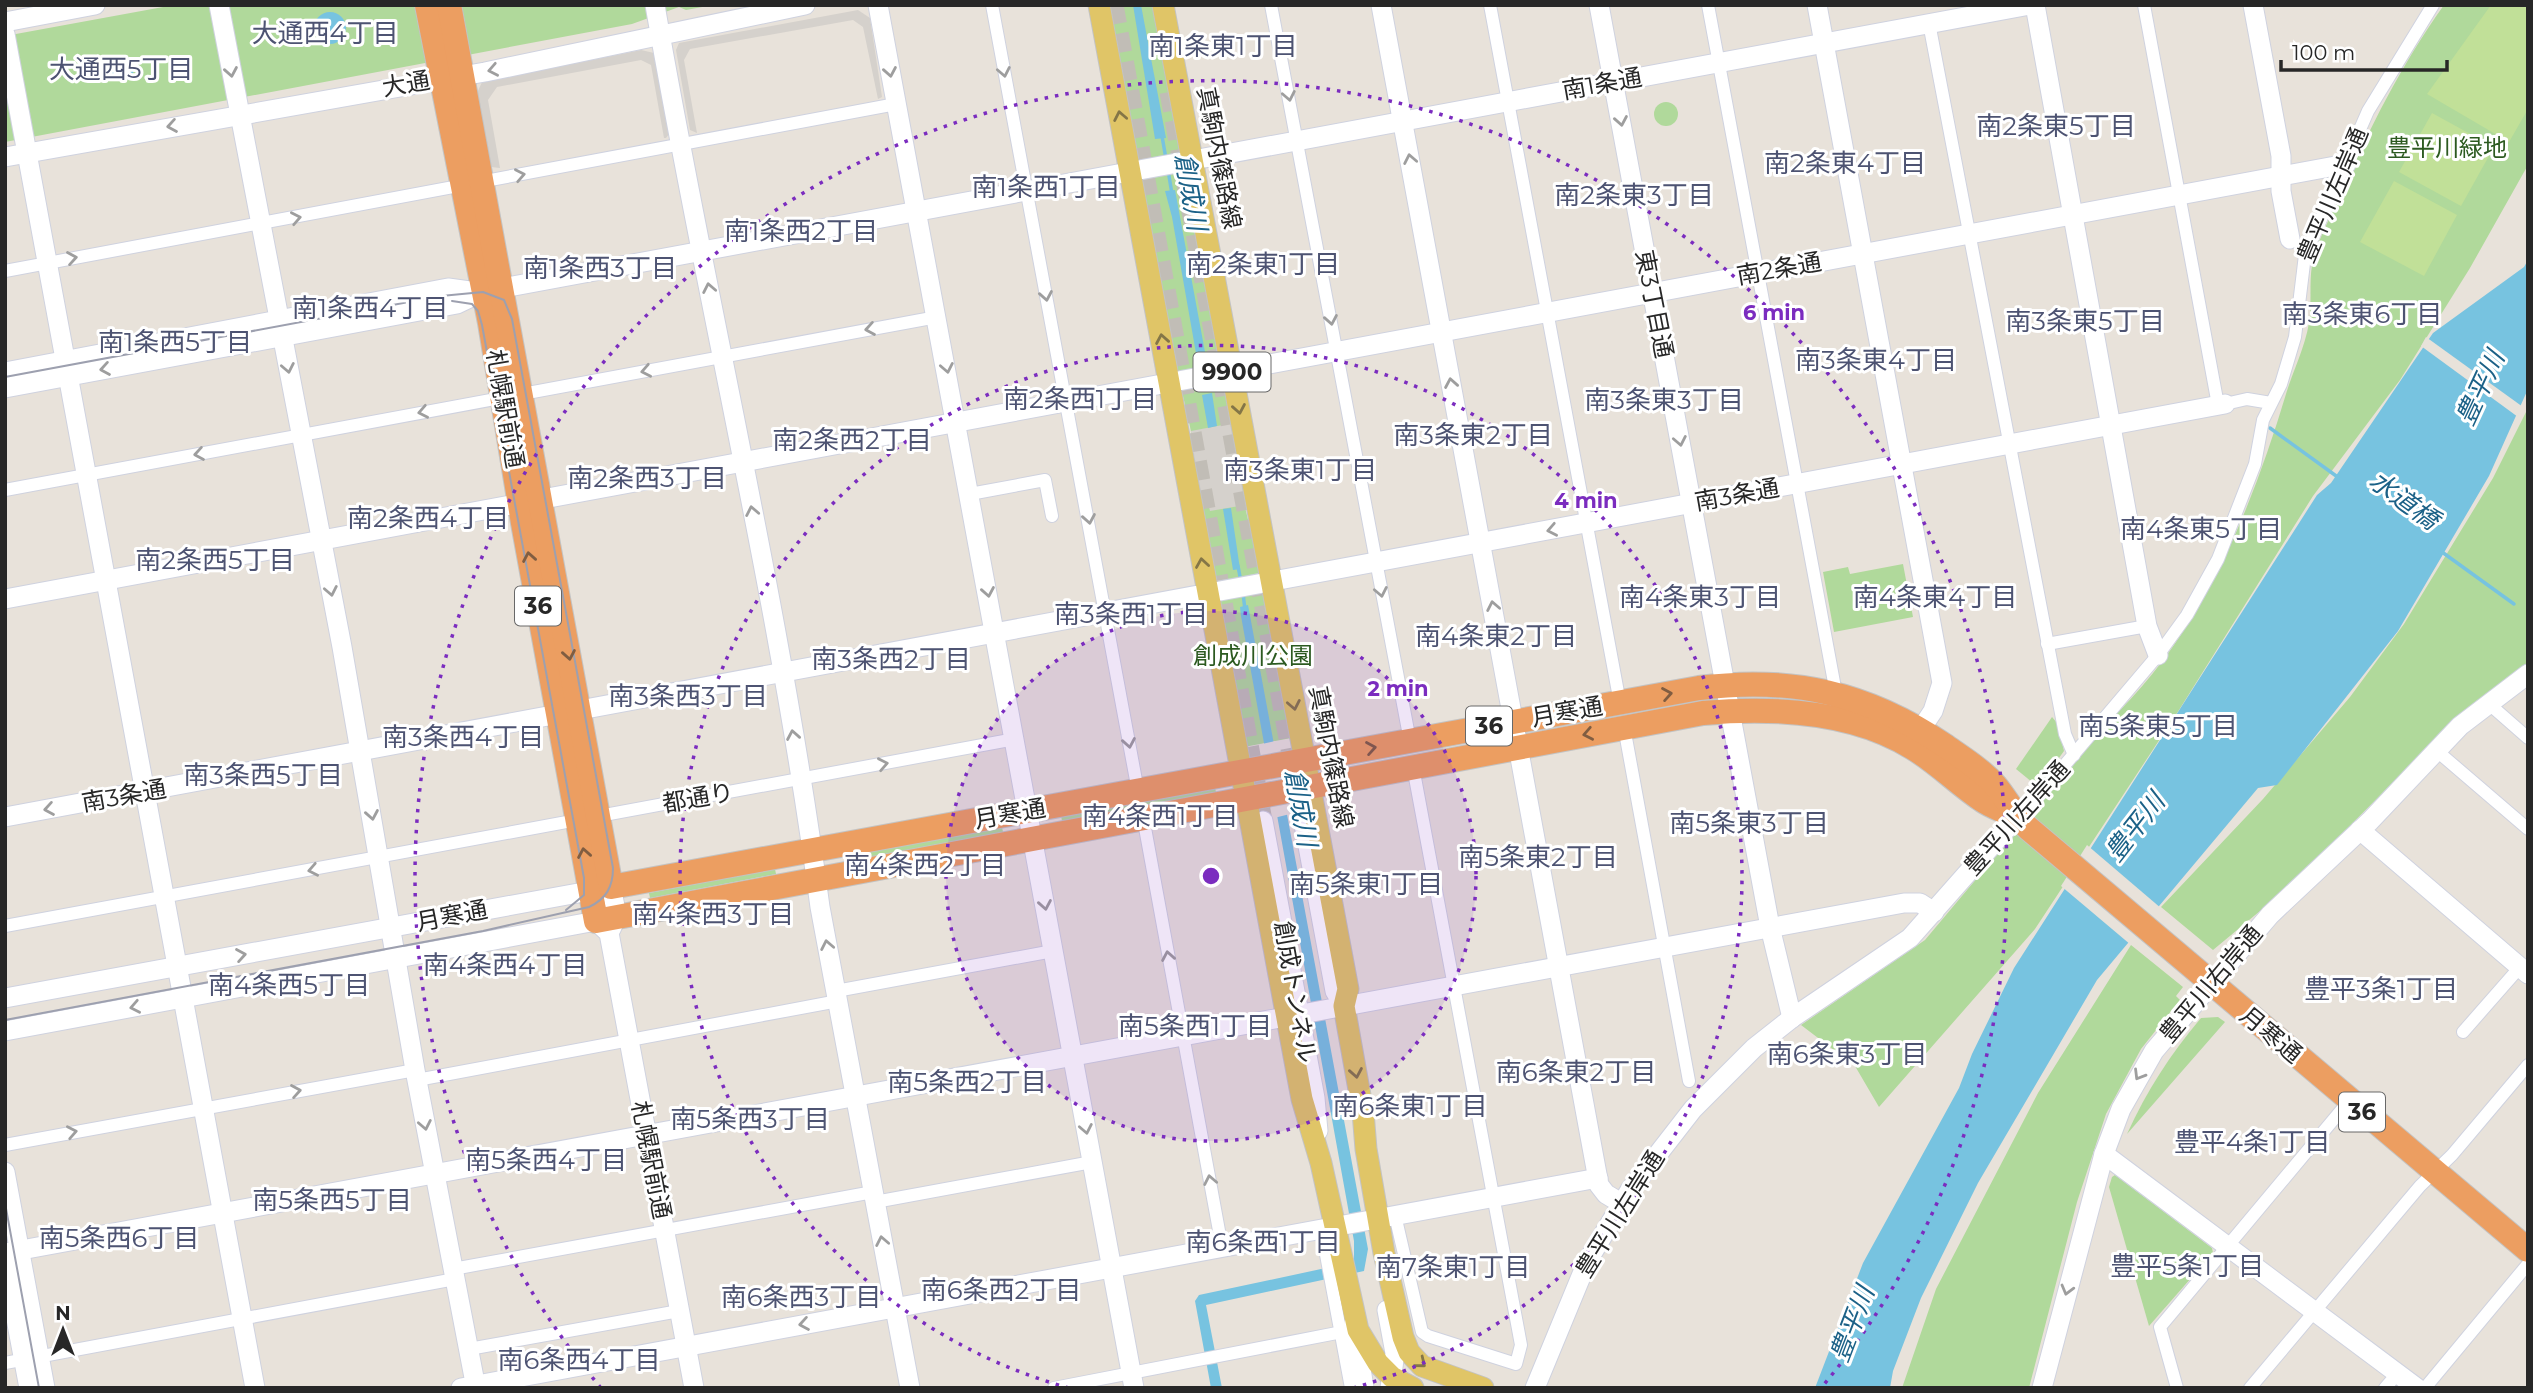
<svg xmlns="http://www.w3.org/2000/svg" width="2533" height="1393" viewBox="0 0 2533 1393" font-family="Montserrat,'Noto Sans JP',sans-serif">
<rect width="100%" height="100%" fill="#e8e2da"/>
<g fill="#b0d99b">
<polygon points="174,5 713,5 686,10 679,7 632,24 5,142 5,36"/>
<path d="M1107 5H1156L1242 468 1245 507 1269 609 1291 738 1244 747 1199 495C1196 451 1188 408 1174 366Z"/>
<path d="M2444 5H2528V165L2470 268 2400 380 2313 496 2179 710 2035 929 1879 1107 1855 1066 1801 1025 1925 940 2108 722C2201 635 2250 513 2286 394 2293 371 2305 347 2309 323 2312 304 2309 284 2312 265 2317 241 2330 218 2340 196 2369 129 2401 65 2444 5Z"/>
<circle cx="1666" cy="114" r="12"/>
<polygon points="2528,408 2528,663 2461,714 2290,886 2213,950 2161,907 2263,799 2350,697 2404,624 2493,478"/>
<polygon points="1903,564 1913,617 1834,632 1823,572 1848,567 1850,574"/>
<polygon points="2052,717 2058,724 2064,751 2038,787 2016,769"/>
<polygon points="1215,788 1216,792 1062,821 1061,816"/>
<polygon points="1002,827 1003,832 853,860 852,855"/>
<polygon points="775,869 776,874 650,898 649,893"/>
<polygon points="2131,945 2183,987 2176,996 2180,1000 2141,1049 2106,1114 2077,1202 2029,1388 1902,1388 1936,1289 2038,1093"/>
<path d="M2218 1017 2225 1022 2127 1134C2147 1090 2170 1055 2201 1018Z"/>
<polygon points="2115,1175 2212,1248 2213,1253 2149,1326 2109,1187 2112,1177"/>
</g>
<g fill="#c1e098">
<polygon points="2491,5 2528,5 2528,109 2509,142 2427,94"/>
<polygon points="2432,113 2494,147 2461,206 2399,172"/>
<polygon points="2394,181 2457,215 2424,276 2360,242"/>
</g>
<g fill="#d5d1cc">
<polygon points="858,10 870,18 882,97 878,99 863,27 853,20 690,49 684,60 697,133 690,130 676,50 679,43"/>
<polygon points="641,50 654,53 669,134 666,138 664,138 651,65 641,60 497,87 488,100 500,168 491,167 477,93 482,82"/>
<polygon points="1233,423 1245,505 1210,511 1209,507 1201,508 1191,431"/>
</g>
<g fill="#77c3e0">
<polygon points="1133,5 1141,5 1166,138 1155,139"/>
<circle cx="330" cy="28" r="16"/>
<circle cx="121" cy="68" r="13"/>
<polygon points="1175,190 1205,352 1205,358 1197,359 1172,217 1165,191"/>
<polygon points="2528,260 2528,389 2489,476 2398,631 2277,785 2258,788 2097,980 1978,1183 1921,1298 1893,1371 1890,1388 1815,1388 1863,1263 1959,1088 1972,1054 2014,968 2317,495 2331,483 2433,333 2524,267"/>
<polygon points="1212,393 1217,426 1208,428 1202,395"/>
<polygon points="1231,508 1240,569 1233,570 1223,509"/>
<polygon points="1248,605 1368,1249 1364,1271 1206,1305 1222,1388 1211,1388 1195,1301 1199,1295 1354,1262 1354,1241 1241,616 1240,607"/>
</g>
<g fill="#e8e2da">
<polygon points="2426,337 2523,407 2518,417 2421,346"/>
<polygon points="1275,741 1290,814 1274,818 1262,744"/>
<polygon points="2087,845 2162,909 2131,945 2061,886"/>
</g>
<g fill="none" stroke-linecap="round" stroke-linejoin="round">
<g stroke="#77c3e0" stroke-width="3.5">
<polyline points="1162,136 1166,159"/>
<polyline points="1168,170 1172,194"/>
<polyline points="2270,428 2339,478"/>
<polyline points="2442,552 2514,604"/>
<polyline points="1238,566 1241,582"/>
<polyline points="1243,593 1245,610"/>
</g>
<g stroke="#c1bdb6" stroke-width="19" stroke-dasharray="19 10" stroke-linecap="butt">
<polyline points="1114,5 1263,821"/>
<polyline points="1169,92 1302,814"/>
</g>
<g stroke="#cfd2df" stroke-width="14">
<g id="street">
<polyline points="992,5 1138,791"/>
<polyline points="1271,5 1410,741"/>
<polyline points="1490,5 1620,703"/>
<polyline points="1708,5 1836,693"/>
<polyline points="2144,5 2218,405"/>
<polyline points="1929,23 2065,734 2074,755"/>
<polyline points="5,271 896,104"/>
<polyline points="2225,404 2247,399 2271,403"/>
<polyline points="5,490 937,317"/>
<polyline points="970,494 1045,480 1052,516"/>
<polyline points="2047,644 2147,626"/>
<polyline points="2488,703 2528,738"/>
<polyline points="1624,727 1689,1081"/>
<polyline points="2437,751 2528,829"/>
<polyline points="1143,817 1222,1247"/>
<polyline points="2017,817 2035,800 2158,655 2187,615 2218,559 2255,464 2263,420 2281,384 2295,337 2305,255 2368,111 2433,5"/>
<polyline points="5,926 1015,739"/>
<polyline points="836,991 1053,951"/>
<polyline points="2463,1032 2520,967"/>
<polyline points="417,1080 838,1001"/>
<polyline points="5,1145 415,1070"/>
<polyline points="875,1202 1092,1162"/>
<polyline points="1395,1215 1422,1332 1428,1336 1516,1364 1521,1345 1413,767"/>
<polyline points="1333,1225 1324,1244 1351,1388"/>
<polyline points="453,1269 873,1192"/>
<polyline points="469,1349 679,1311"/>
<polyline points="5,1363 455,1279"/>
<polyline points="1054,1388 1342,1332"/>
<polyline points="2177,1388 2160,1327 2349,1101"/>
<polyline points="2250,1388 2420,1186 2452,1155 2528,1065"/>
<polyline points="2385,1388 2398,1373"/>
<polyline points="2425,1388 2528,1264"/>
</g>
</g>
<g stroke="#cfd2df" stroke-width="21">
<g id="secondary">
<polyline points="219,5 342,647 415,1070 476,1388"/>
<path d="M655 5C707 306 780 604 820 907L910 1388"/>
<polyline points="878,5 1134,1388"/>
<polyline points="1381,5 1599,1185 1606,1194 1621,1203"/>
<polyline points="1599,5 1770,927 1792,1018"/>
<polyline points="1817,5 1942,683 1933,711 1921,729"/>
<polyline points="2035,5 2147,626 2158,655"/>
<polyline points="2253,5 2281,156 2281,191 2290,239"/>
<polyline points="5,22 95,5"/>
<polyline points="5,34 255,1388"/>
<polyline points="5,157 485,72 805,5"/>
<polyline points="5,372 448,288 477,292 492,290 2030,5"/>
<polyline points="5,388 457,304 482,292"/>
<polyline points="5,599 2346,164"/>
<polyline points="1302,814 1335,991 1344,1006"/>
<polyline points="5,817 2225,404"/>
<polyline points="1263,821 1315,1098 1318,1131"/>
<polyline points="2360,830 2528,974"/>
<polyline points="5,998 611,887 617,916 611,929"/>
<polyline points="5,1031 596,921 609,933 694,1388"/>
<polyline points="2104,1154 2417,1388"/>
<polyline points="5,1172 45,1388"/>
<polyline points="5,1253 1904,903 1920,903 1934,912"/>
<polyline points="5,1260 29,1388"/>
<polyline points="1387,1310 1395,1353 1390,1388"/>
<polyline points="1354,1323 1364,1388"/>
<polyline points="461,1388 1598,1178"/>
<polyline points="1535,1388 1587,1262 1630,1190 1693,1109 1754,1048 1792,1018 1910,938 2017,817"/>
<polyline points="2042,1388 2104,1154 2121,1109 2154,1051 2270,915 2370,821 2460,726 2528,674"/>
</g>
</g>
<g stroke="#c3c3c3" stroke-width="23">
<g id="primary">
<polyline points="1099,5 1302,1099 1321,1163 1358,1330 1378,1363 1392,1377 1413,1388"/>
<polyline points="1163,5 1348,989 1344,1006 1363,1112 1366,1149 1384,1253 1403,1337 1409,1352 1422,1366 1483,1388"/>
</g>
</g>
<g stroke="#c3c3c3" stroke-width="26">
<g id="highway">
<path d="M427 5 490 323 523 523 596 921 1703 713C1773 707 1852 710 1913 748 1938 763 1958 784 1982 800 1992 807 2005 811 2016 817"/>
<path d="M449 5 611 887 1699 688C1792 676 1867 693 1944 745 1961 757 1982 770 1995 785 2007 799 2014 815 2028 828L2528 1250"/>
</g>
</g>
<use href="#street" stroke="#fff" stroke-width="12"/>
<use href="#secondary" stroke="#fff" stroke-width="19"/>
<use href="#primary" stroke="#e0c567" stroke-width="21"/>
<use href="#highway" stroke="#ec9e61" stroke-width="24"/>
<g stroke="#9da0af" stroke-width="2">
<polyline points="452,301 472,304 478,311 482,325 584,878 584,895 566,910"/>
<path d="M5 377 441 296 483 292 504 300 512 319 613 868C613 887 606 899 589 907L483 931 5 1020"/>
<polyline points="5,1203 39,1388"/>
</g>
</g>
<defs><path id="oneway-chevron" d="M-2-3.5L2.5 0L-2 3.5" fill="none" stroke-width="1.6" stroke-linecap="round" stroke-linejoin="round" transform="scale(1.75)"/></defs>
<g stroke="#9e9e9e">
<use href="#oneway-chevron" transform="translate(493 70) rotate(169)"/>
<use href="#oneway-chevron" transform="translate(231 72) rotate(80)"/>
<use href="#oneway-chevron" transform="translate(890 72) rotate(80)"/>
<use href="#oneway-chevron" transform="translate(1004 72) rotate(79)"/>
<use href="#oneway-chevron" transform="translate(1289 96) rotate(79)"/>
<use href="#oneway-chevron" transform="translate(1621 121) rotate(80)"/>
<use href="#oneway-chevron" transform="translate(172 126) rotate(170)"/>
<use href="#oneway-chevron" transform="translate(1410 159) rotate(-101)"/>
<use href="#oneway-chevron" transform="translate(520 175) rotate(-11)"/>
<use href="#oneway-chevron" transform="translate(296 218) rotate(-11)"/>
<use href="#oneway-chevron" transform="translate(72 258) rotate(-10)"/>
<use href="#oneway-chevron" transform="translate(709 288) rotate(-101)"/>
<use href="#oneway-chevron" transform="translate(1046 296) rotate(80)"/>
<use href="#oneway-chevron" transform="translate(1331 320) rotate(80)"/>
<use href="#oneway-chevron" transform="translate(870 329) rotate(170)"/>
<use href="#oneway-chevron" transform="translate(288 368) rotate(79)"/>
<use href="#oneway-chevron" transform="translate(947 368) rotate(79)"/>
<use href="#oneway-chevron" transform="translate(105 369) rotate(170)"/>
<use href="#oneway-chevron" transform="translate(646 371) rotate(169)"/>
<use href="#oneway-chevron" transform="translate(1451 383) rotate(-100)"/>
<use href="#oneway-chevron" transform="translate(423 412) rotate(169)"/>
<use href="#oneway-chevron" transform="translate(1680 441) rotate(79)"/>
<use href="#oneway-chevron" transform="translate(199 454) rotate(170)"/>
<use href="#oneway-chevron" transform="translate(752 511) rotate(-101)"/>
<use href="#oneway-chevron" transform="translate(1089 519) rotate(80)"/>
<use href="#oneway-chevron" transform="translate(1552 530) rotate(169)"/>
<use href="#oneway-chevron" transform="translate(331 591) rotate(79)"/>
<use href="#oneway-chevron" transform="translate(988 592) rotate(80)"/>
<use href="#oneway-chevron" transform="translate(1381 592) rotate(79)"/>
<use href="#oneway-chevron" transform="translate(1493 606) rotate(-101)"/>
<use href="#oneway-chevron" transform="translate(793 735) rotate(-100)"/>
<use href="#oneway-chevron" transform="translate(1129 743) rotate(80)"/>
<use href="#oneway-chevron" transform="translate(883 764) rotate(-11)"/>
<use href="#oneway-chevron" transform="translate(49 809) rotate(170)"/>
<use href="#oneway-chevron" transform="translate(372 815) rotate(80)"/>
<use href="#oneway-chevron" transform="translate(313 870) rotate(169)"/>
<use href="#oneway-chevron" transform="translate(1045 905) rotate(80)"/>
<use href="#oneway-chevron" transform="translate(827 945) rotate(-101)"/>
<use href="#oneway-chevron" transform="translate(241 955) rotate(-10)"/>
<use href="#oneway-chevron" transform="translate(1168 956) rotate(-100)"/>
<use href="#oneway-chevron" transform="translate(135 1007) rotate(169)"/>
<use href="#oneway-chevron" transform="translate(2139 1075) rotate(121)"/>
<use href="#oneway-chevron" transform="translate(296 1091) rotate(-10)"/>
<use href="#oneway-chevron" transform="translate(425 1125) rotate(79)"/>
<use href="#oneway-chevron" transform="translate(1086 1129) rotate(79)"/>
<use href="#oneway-chevron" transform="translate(72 1132) rotate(-11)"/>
<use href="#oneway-chevron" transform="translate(1210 1180) rotate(-101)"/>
<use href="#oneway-chevron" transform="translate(882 1241) rotate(-101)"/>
<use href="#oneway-chevron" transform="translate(2067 1290) rotate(105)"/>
<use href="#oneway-chevron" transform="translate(804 1324) rotate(170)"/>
</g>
<g stroke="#847647">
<use href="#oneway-chevron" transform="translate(1120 116) rotate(-101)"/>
<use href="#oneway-chevron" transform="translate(1162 339) rotate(-100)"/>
<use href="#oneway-chevron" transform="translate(1239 409) rotate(80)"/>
<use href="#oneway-chevron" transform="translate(1202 563) rotate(-99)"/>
<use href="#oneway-chevron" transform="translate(1294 705) rotate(79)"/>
<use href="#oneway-chevron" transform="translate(1356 1073) rotate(80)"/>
<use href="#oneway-chevron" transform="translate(1421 1363) rotate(39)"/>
</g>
<g stroke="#805d41">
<use href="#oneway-chevron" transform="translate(529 557) rotate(-100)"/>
<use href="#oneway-chevron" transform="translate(569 655) rotate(80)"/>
<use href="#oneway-chevron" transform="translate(1667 694) rotate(-10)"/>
<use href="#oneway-chevron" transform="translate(1588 734) rotate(169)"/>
<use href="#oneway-chevron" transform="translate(1371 748) rotate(-10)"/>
<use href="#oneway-chevron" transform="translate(584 853) rotate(-100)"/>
</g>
<circle cx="1211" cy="876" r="265" fill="#7b2cbf" fill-opacity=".12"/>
<g fill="none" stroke="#7b2cbf" stroke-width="3.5" stroke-dasharray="3.5 7">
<circle cx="1211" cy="876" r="265"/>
<path d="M1069 1388A531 531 0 1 1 1353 1388"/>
<path d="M601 1388A796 796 0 1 1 1821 1388"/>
</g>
<g text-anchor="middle" stroke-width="6" stroke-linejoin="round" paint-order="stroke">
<g fill="#fff" stroke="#686868" stroke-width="2">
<rect x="1193.5" y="352.5" width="77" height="39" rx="5"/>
<rect x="515" y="586.5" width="46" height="39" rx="5"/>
<rect x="1466" y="706.5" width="46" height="39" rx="5"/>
<rect x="2339" y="1092.5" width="46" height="39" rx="5"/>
</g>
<g font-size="23" font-weight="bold" fill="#272727">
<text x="1232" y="380">9900</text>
<text x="538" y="614">36</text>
<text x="1489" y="734">36</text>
<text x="2362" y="1120">36</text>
</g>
<g font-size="24" fill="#272727" stroke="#fff">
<text transform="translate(406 84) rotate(-10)" y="8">大通</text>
<text transform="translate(1602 84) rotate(-10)" y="8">南1条通</text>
<text transform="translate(1219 158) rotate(79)" y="8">真駒内篠路線</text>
<text transform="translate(2333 195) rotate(-67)" y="8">豊平川左岸通</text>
<text transform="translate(1779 269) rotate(-10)" y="8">南2条通</text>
<text transform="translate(1654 304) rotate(79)" y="8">東3丁目通</text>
<text transform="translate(505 409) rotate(80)" y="8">札幌駅前通</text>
<text transform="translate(1737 495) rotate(-10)" y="8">南3条通</text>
<text transform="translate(1567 712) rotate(-10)" y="8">月寒通</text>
<text transform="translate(1331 757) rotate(79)" y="8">真駒内篠路線</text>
<text transform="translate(124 796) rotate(-10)" y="8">南3条通</text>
<text transform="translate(698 798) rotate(-10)" y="8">都通り</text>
<text transform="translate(1010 814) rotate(-10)" y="8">月寒通</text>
<text transform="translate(2017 818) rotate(-48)" y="8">豊平川左岸通</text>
<text transform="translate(452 916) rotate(-11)" y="8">月寒通</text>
<text transform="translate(2211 984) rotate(-50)" y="8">豊平川右岸通</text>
<text transform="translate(1295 992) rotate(80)" y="8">創成トンネル</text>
<text transform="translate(2271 1035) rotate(40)" y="8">月寒通</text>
<text transform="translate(651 1160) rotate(79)" y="8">札幌駅前通</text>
<text transform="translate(1620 1214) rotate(-58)" y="8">豊平川左岸通</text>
</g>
<g font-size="24" fill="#2c5a20" stroke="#fff">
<text x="2447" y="156">豊平川緑地</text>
<text x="1253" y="664">創成川公園</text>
</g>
<g font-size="26" fill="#4d5372" stroke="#fff">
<text x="325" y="42">大通西4丁目</text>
<text x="1223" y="55">南1条東1丁目</text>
<text x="121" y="78">大通西5丁目</text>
<text x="2056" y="135">南2条東5丁目</text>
<text x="1845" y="172">南2条東4丁目</text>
<text x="1046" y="196">南1条西1丁目</text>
<text x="1634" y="204">南2条東3丁目</text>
<text x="801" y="240">南1条西2丁目</text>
<text x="1263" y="273">南2条東1丁目</text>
<text x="600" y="277">南1条西3丁目</text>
<text x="370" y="317">南1条西4丁目</text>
<text x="2362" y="323">南3条東6丁目</text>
<text x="2085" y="330">南3条東5丁目</text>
<text x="175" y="351">南1条西5丁目</text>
<text x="1876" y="369">南3条東4丁目</text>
<text x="1080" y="408">南2条西1丁目</text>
<text x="1664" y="409">南3条東3丁目</text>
<text x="1473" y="444">南3条東2丁目</text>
<text x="852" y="449">南2条西2丁目</text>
<text x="1300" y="479">南3条東1丁目</text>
<text x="647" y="487">南2条西3丁目</text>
<text x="428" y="527">南2条西4丁目</text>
<text x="2201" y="538">南4条東5丁目</text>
<text x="215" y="569">南2条西5丁目</text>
<text x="1700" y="606">南4条東3丁目</text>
<text x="1935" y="606">南4条東4丁目</text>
<text x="1131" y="623">南3条西1丁目</text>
<text x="1496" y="645">南4条東2丁目</text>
<text x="891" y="668">南3条西2丁目</text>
<text x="688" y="705">南3条西3丁目</text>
<text x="2158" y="735">南5条東5丁目</text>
<text x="463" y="746">南3条西4丁目</text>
<text x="263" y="784">南3条西5丁目</text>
<text x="1160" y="825">南4条西1丁目</text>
<text x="1749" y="832">南5条東3丁目</text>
<text x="1538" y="866">南5条東2丁目</text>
<text x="925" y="874">南4条西2丁目</text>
<text x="1366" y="893">南5条東1丁目</text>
<text x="713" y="923">南4条西3丁目</text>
<text x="505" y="974">南4条西4丁目</text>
<text x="289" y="994">南4条西5丁目</text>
<text x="2381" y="998">豊平3条1丁目</text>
<text x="1195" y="1035">南5条西1丁目</text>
<text x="1847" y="1063">南6条東3丁目</text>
<text x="1576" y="1081">南6条東2丁目</text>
<text x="967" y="1091">南5条西2丁目</text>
<text x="1410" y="1115">南6条東1丁目</text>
<text x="750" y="1128">南5条西3丁目</text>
<text x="2252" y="1151">豊平4条1丁目</text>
<text x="546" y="1169">南5条西4丁目</text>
<text x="332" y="1209">南5条西5丁目</text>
<text x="119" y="1247">南5条西6丁目</text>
<text x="1263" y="1251">南6条西1丁目</text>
<text x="2187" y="1275">豊平5条1丁目</text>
<text x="1453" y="1276">南7条東1丁目</text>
<text x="1001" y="1299">南6条西2丁目</text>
<text x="801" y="1306">南6条西3丁目</text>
<text x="579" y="1369">南6条西4丁目</text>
</g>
<g font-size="26" font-style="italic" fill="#1b6187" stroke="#fff">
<text transform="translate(1191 192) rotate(80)" y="9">創成川</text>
<text transform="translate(2480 388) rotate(-65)" y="9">豊平川</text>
<text transform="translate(2404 500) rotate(36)" y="9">水道橋</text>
<text transform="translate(1301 808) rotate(80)" y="9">創成川</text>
<text transform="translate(2135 827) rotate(-52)" y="9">豊平川</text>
<text transform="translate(1852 1324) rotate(-69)" y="9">豊平川</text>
</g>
</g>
<circle cx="1211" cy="876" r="10" fill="#7b2cbf" stroke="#fff" stroke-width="3.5"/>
<g font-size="21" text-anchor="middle" font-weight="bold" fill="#7b2cbf" stroke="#fff" stroke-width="6" stroke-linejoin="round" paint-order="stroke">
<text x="1774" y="320">6 min</text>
<text x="1586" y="508">4 min</text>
<text x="1398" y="696">2 min</text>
</g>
<rect width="2533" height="1393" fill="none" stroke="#272727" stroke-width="14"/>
<g transform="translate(63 1330)" stroke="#ffffff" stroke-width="5" paint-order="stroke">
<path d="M0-5L12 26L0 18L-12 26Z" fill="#272727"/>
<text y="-10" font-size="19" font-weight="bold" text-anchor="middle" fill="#272727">N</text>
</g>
<path d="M2281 60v10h166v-10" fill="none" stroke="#272727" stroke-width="3.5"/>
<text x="2292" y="60" font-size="21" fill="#272727" stroke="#ffffff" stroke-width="5" paint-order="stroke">100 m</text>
</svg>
